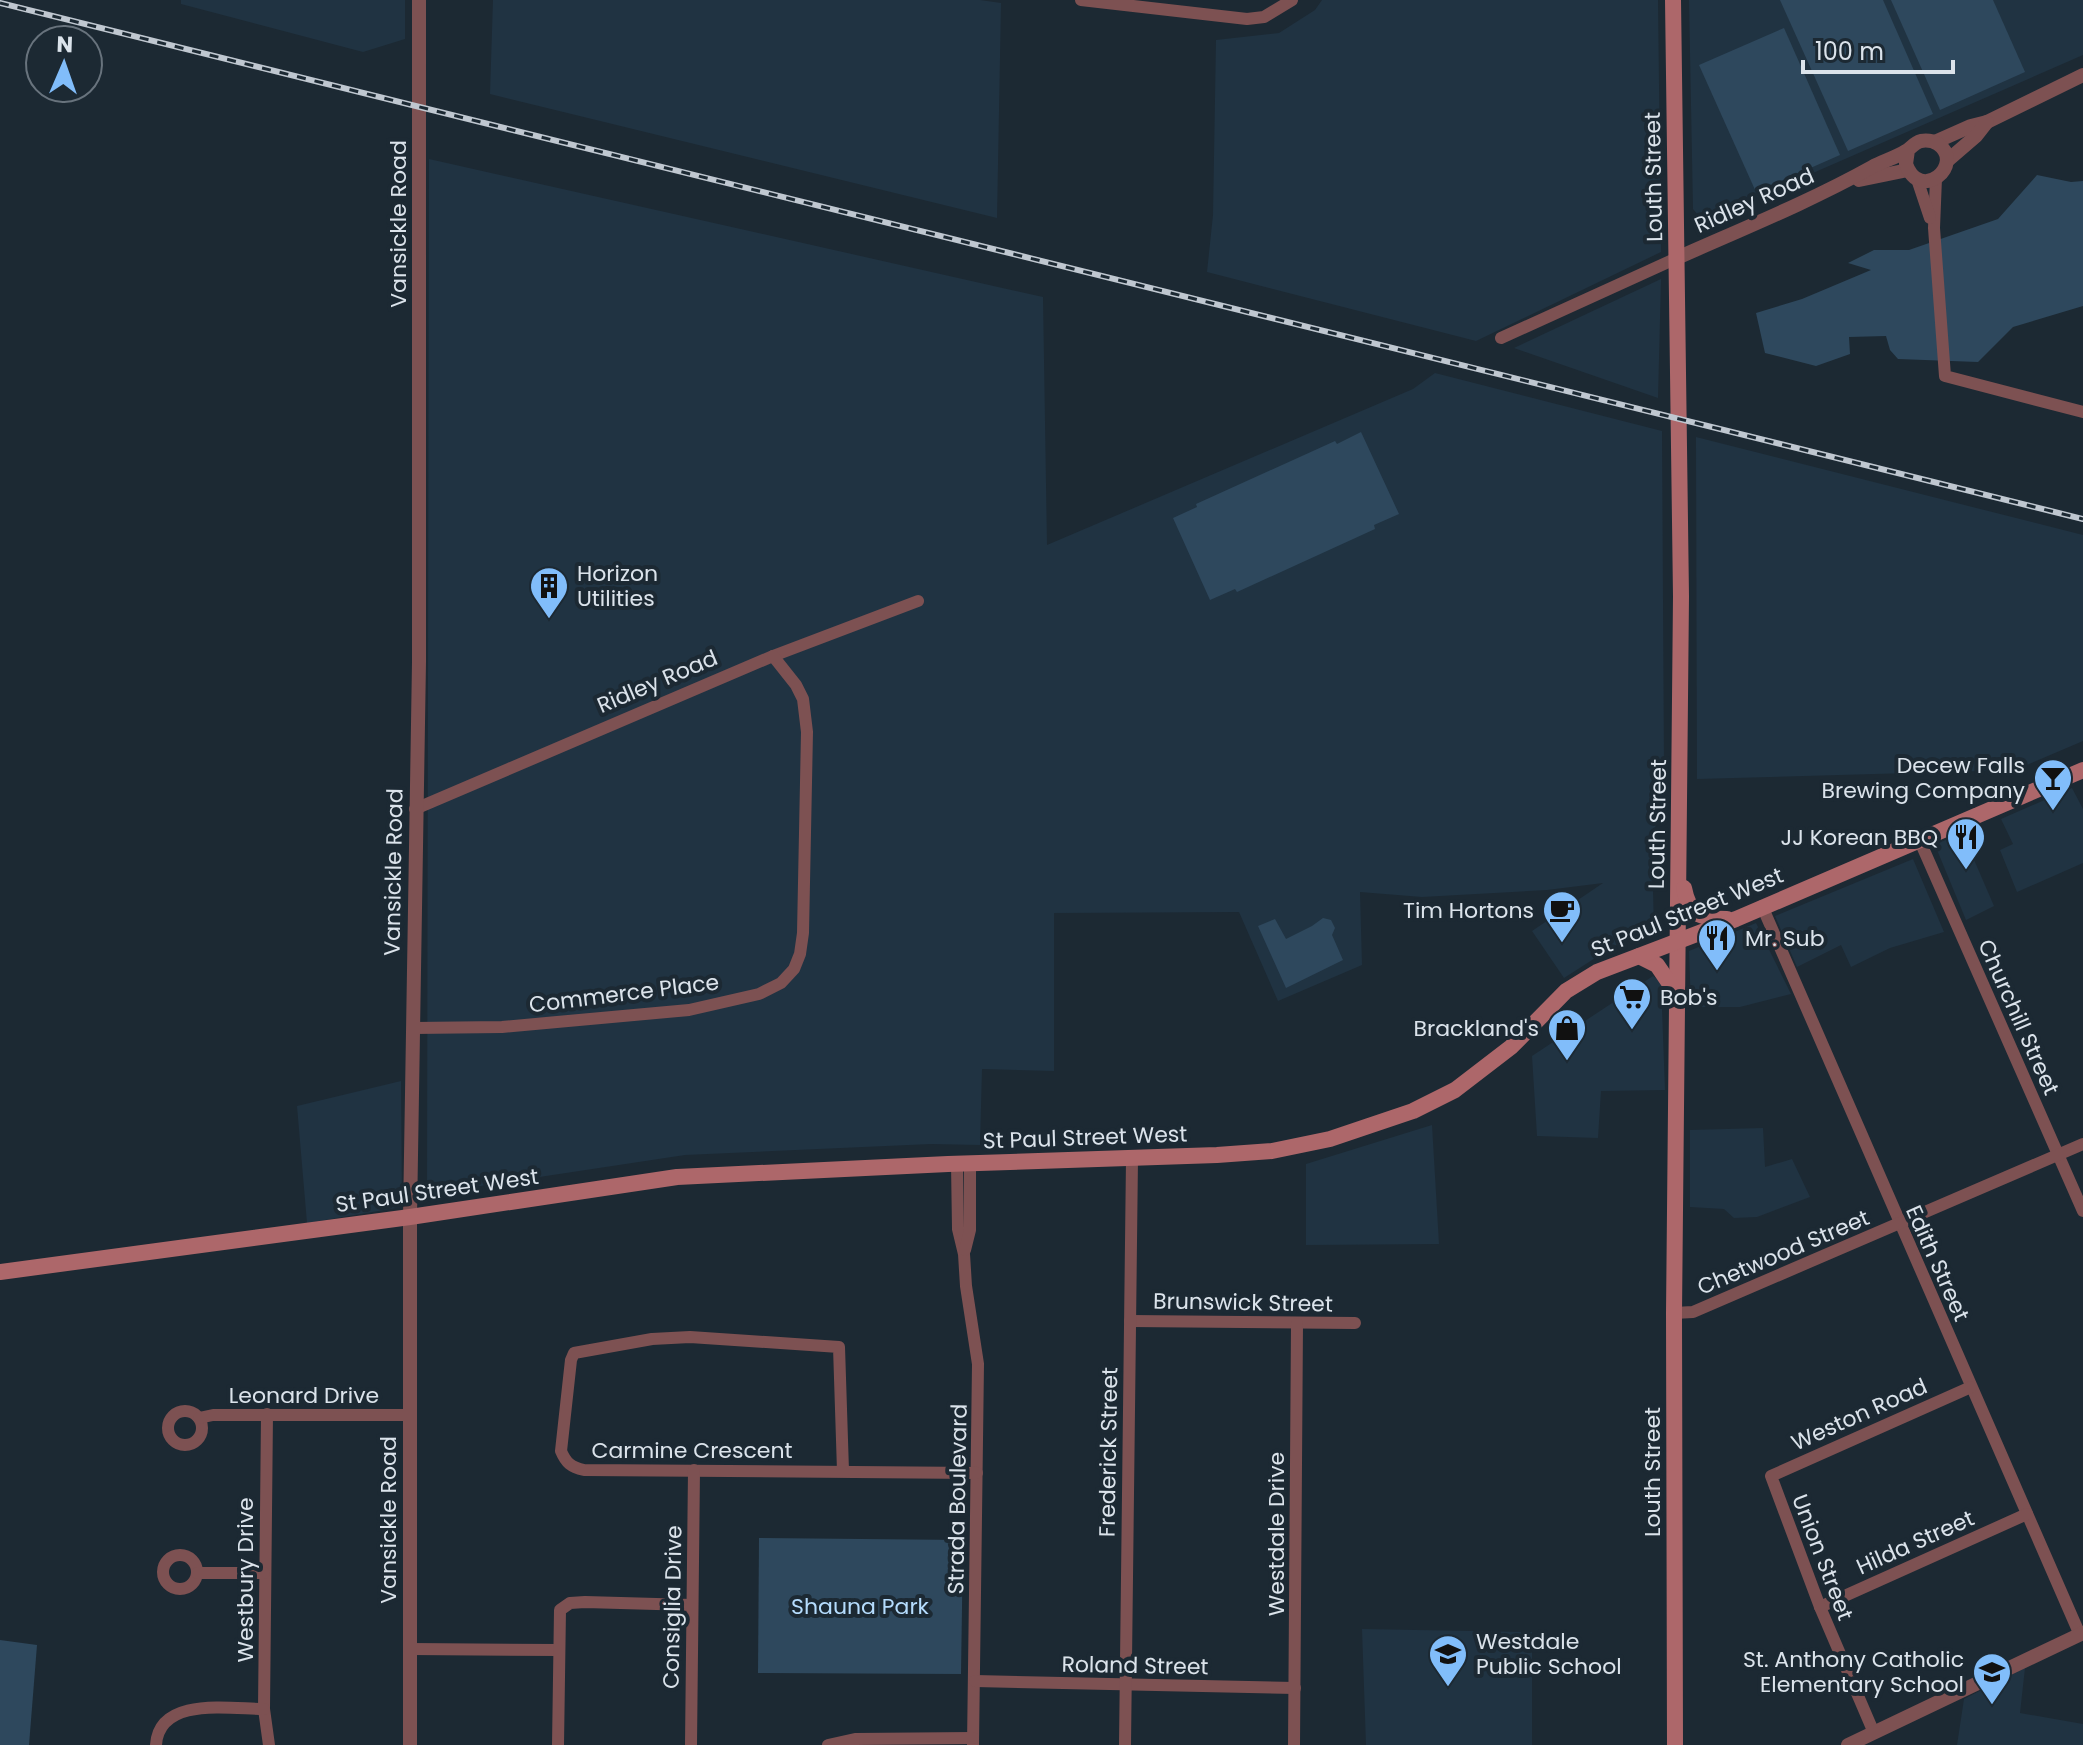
<svg xmlns="http://www.w3.org/2000/svg" width="2083" height="1745" viewBox="0 0 2083 1745" font-family="Poppins,sans-serif">
<rect width="100%" height="100%" fill="#1c2933"/>
<g fill="#203342">
<polygon points="181,0 405,0 405,39 363,52 181,4"/>
<polygon points="493,0 980,0 1001,3 997,218 490,94"/>
<polygon points="1322,0 1658,0 1661,252 1476,341 1207,272 1213,215 1216,40 1279,33 1315,10"/>
<polygon points="1689,0 2083,0 2083,55 1703,221 1693,209"/>
<polygon points="429,159 1043,297 1047,545 1413,389 1435,373 1662,431 1664,766 1652,851 1654,929 1614,946 1564,978 1532,931 1603,883 1547,890 1422,897 1360,892 1362,965 1278,1001 1239,912 1054,913 1054,1071 982,1069 980,1145 931,1144 685,1155 427,1194"/>
<polygon points="1661,279 1658,398 1514,348"/>
<polygon points="1696,437 2083,535 2083,741 2015,770 1697,779"/>
<polygon points="2072,788 2083,809 2083,863 2017,892 2000,850 2013,844 2001,819"/>
<polygon points="1962,832 1994,906 1966,920 1935,845"/>
<polygon points="1913,859 1944,932 1890,948 1851,967 1841,945 1797,967 1775,916"/>
<polygon points="1756,923 1791,994 1740,1007 1691,1007 1689,951"/>
<polygon points="1653,976 1661,982 1665,1090 1601,1091 1598,1138 1537,1136 1532,1056"/>
<polygon points="401,1081 402,1207 307,1223 297,1106"/>
<polygon points="1432,1125 1439,1244 1306,1245 1306,1164"/>
<polygon points="1763,1128 1765,1167 1792,1159 1810,1197 1757,1217 1734,1218 1724,1209 1690,1207 1690,1130"/>
<polygon points="1362,1629 1532,1632 1532,1745 1366,1745"/>
<polygon points="2025,1668 2020,1713 2083,1724 2083,1745 1957,1745 1964,1699"/>
</g>
<g fill="#2e485d">
<polygon points="1780,0 1883,0 1933,114 1848,151"/>
<polygon points="1891,0 1993,0 2025,72 1940,110"/>
<polygon points="1784,28 1840,155 1756,192 1699,65"/>
<polygon points="2037,175 2071,182 2083,181 2083,306 2013,327 1978,362 1898,359 1890,350 1886,336 1849,337 1850,354 1816,366 1765,353 1756,313 1802,299 1871,270 1848,263 1874,250 1909,250 1998,219"/>
<polygon points="1361,432 1399,514 1374,525 1375,529 1237,592 1235,589 1210,600 1173,518 1197,507 1196,504 1335,441 1337,444"/>
<polygon points="1323,918 1331,920 1335,928 1332,935 1343,960 1286,988 1258,926 1275,919 1286,939 1312,926"/>
<polygon points="759,1538 963,1540 961,1674 758,1673"/>
<polygon points="0,1640 37,1645 29,1745 0,1745"/>
</g>
<g fill="none" stroke-linecap="round" stroke-linejoin="round">
<g stroke="#7d5152" stroke-width="12">
<polyline points="1081,0 1247,19 1264,17 1292,0"/>
<polyline points="1936,178 1934,228 1945,376 2083,412"/>
<polyline points="1917,179 1930,218"/>
<polyline points="1501,338 1677,258"/>
<polyline points="415,809 773,656 918,601"/>
<polyline points="1919,839 2083,1211"/>
<polyline points="1762,906 2080,1635"/>
<polyline points="414,1028 502,1027 689,1010 759,994 781,983 794,969 800,954 803,933 807,732 803,699 796,685 773,656"/>
<polyline points="957,1164 958,1229 964,1254 966,1286 978,1364 973,1745"/>
<polyline points="965,1250 970,1230 970,1163"/>
<polyline points="1674,1313 1693,1312 2083,1144"/>
<polyline points="1130,1321 1355,1323"/>
<circle cx="185" cy="1428" r="17"/>
<polyline points="267,1414 264,1709 269,1745"/>
<polyline points="199,1418 213,1415 411,1415"/>
<path d="M843 1471 839 1347 690 1337 652 1339 574 1353 571 1360 561 1451C566 1463 571 1467 584 1470L977 1473"/>
<circle cx="180" cy="1572" r="17"/>
<polyline points="197,1573 264,1573"/>
<polyline points="1820,1607 2027,1514"/>
<polyline points="410,1649 559,1650"/>
<polyline points="975,1681 1295,1688"/>
<polyline points="1874,1733 1820,1607 1771,1476 1971,1387"/>
<path d="M156 1745C159 1696 230 1709 264 1709"/>
<polyline points="558,1745 560,1610 570,1603 585,1602 692,1605"/>
<polyline points="691,1745 694,1470"/>
<polyline points="828,1745 855,1739 973,1738"/>
<polyline points="1125,1745 1132,1159"/>
<polyline points="1294,1745 1297,1324"/>
</g>
<g stroke="#7d5152" stroke-width="14">
<polyline points="1935,142 1971,126 1987,122 2083,75"/>
<polyline points="1947,161 1976,136 1987,122"/>
<polyline points="1859,180 1908,170"/>
<path d="M1677 258C1742 229 1809 202 1872 167 1883 161 1895 158 1906 151 1911 148 1914 143 1921 141 1927 140 1933 141 1938 144 1966 164 1920 204 1906 164L1908 150"/>
<polyline points="410,1745 410,1217 419,662 419,0"/>
<polyline points="1848,1745 2083,1633"/>
</g>
<g stroke="#ad676a" stroke-width="16">
<polyline points="1673,0 1681,596 1674,1313 1675,1745"/>
<path d="M1684 888C1689 914 1700 919 1727 919"/>
<polyline points="1639,956 1657,965 1676,993"/>
<polyline points="0,1272 410,1217 677,1177 948,1164 1217,1155 1272,1151 1330,1139 1413,1111 1455,1090 1511,1047 1566,991 1597,972 1736,919 2083,770"/>
</g>
<g stroke="#bfc7d0" stroke-width="6">
<polyline id="rail" points="0,3 2083,519"/>
</g>
<use href="#rail" stroke="#1c2933" stroke-width="3" stroke-dasharray="9" stroke-linecap="butt"/>
</g>
<defs>
<g id="building-pin" transform="scale(2)"><path d="M0 17L-7.5 6A9.5 9.5 0 1 1 7.5 6Z" fill="#81bdfa" stroke="#1c2933"/><path d="M-4-6H4V6H1V3H-1V6H-4ZM-2.5-4.3h1.7v1.8h-1.7ZM.8-4.3h1.7v1.8H.8ZM-2.5-1h1.7V.8h-1.7ZM.8-1h1.7V.8H.8Z" fill="#111"/></g>
<g id="bar-pin" transform="scale(2)"><path d="M0 17L-7.5 6A9.5 9.5 0 1 1 7.5 6Z" fill="#81bdfa" stroke="#1c2933"/><path d="M-6-5H6L.8 .8V4.5H3.5V6h-7V4.5H-.8V.8Z" fill="#111"/></g>
<g id="restaurant-pin" transform="scale(2)"><path d="M0 17L-7.5 6A9.5 9.5 0 1 1 7.5 6Z" fill="#81bdfa" stroke="#1c2933"/><path d="M-5-6h1v4h1v-4h1v4h1v-4h1v5L-1.5 .5V6h-2V.5L-5-1ZM5-6V6H3V1.5H1.5Q1.5-4 5-6Z" fill="#111"/></g>
<g id="cafe-pin" transform="scale(2)"><path d="M0 17L-7.5 6A9.5 9.5 0 1 1 7.5 6Z" fill="#81bdfa" stroke="#1c2933"/><path d="M-5.5-4.5H6V0H3Q3 3.5 0 3.5H-2.5Q-5.5 3.5-5.5 0ZM3-3.2v2h1.7v-2ZM-6 4.5H4V6H-6Z" fill="#111"/></g>
<g id="supermarket-pin" transform="scale(2)"><path d="M0 17L-7.5 6A9.5 9.5 0 1 1 7.5 6Z" fill="#81bdfa" stroke="#1c2933"/><path d="M-6-5.5h2.5l.6 2H6L4.5 2H-2.5L-4.4-4H-6ZM-1.5 3.2a1.3 1.3 0 1 0 .1 0ZM3 3.2a1.3 1.3 0 1 0 .1 0Z" fill="#111"/></g>
<g id="shop-pin" transform="scale(2)"><path d="M0 17L-7.5 6A9.5 9.5 0 1 1 7.5 6Z" fill="#81bdfa" stroke="#1c2933"/><path d="M-5-2.5h2.3a2.7 3.5 0 0 1 5.4 0H5L5.5 6h-11ZM-1.5-2.5h3a1.5 2.3 0 0 0-3 0Z" fill="#111"/></g>
<g id="school-pin" transform="scale(2)"><path d="M0 17L-7.5 6A9.5 9.5 0 1 1 7.5 6Z" fill="#81bdfa" stroke="#1c2933"/><path d="M0-5L7-2L0 1L-7-2ZM-4 1L0 2.5L4 1V4Q0 6-4 4Z" fill="#111"/></g>
</defs>
<g fill-rule="evenodd">
<use href="#building-pin" x="549" y="586"/>
<use href="#bar-pin" x="2053" y="778"/>
<use href="#restaurant-pin" x="1966" y="837"/>
<use href="#cafe-pin" x="1562" y="910"/>
<use href="#restaurant-pin" x="1717" y="938"/>
<use href="#supermarket-pin" x="1632" y="997"/>
<use href="#shop-pin" x="1567" y="1028"/>
<use href="#school-pin" x="1448" y="1654"/>
<use href="#school-pin" x="1992" y="1672"/>
</g>
<g text-anchor="middle" stroke-width="8" stroke-linejoin="round" paint-order="stroke">
<g font-size="22" fill="#dbe3eb" stroke="#1c2933">
<text transform="translate(1653 177) rotate(-91)" y="8">Louth Street</text>
<text transform="translate(1754 200) rotate(-24)" y="8">Ridley Road</text>
<text transform="translate(398 224) rotate(-90)" y="8">Vansickle Road</text>
<text transform="translate(657 681) rotate(-23)" y="8">Ridley Road</text>
<text transform="translate(1657 824) rotate(-89)" y="8">Louth Street</text>
<text transform="translate(393 872) rotate(-89)" y="8">Vansickle Road</text>
<text transform="translate(1687 912) rotate(-22)" y="8">St Paul Street West</text>
<text transform="translate(624 993) rotate(-7)" y="8">Commerce Place</text>
<text transform="translate(2019 1017) rotate(66)" y="8">Churchill Street</text>
<text transform="translate(1085 1137) rotate(-2)" y="8">St Paul Street West</text>
<text transform="translate(437 1190) rotate(-8)" y="8">St Paul Street West</text>
<text transform="translate(1783 1252) rotate(-23)" y="8">Chetwood Street</text>
<text transform="translate(1938 1263) rotate(66)" y="8">Edith Street</text>
<text transform="translate(1243 1302) rotate(1)" y="8">Brunswick Street</text>
<text x="304" y="1403">Leonard Drive</text>
<text transform="translate(1859 1414) rotate(-24)" y="8">Weston Road</text>
<text x="692" y="1458">Carmine Crescent</text>
<text transform="translate(1108 1452) rotate(-89)" y="8">Frederick Street</text>
<text transform="translate(1652 1472) rotate(-90)" y="8">Louth Street</text>
<text transform="translate(957 1499) rotate(-89)" y="8">Strada Boulevard</text>
<text transform="translate(388 1520) rotate(-90)" y="8">Vansickle Road</text>
<text transform="translate(1276 1534) rotate(-90)" y="8">Westdale Drive</text>
<text transform="translate(1915 1542) rotate(-24)" y="8">Hilda Street</text>
<text transform="translate(1823 1557) rotate(69)" y="8">Union Street</text>
<text transform="translate(245 1580) rotate(-90)" y="8">Westbury Drive</text>
<text transform="translate(672 1607) rotate(-89)" y="8">Consiglia Drive</text>
<text transform="translate(1135 1665) rotate(1)" y="8">Roland Street</text>
</g>
<g font-size="22" fill="#dbe3eb" stroke="#1c2933" text-anchor="end">
<text x="577" y="581" text-anchor="start">Horizon<tspan x="577" dy="25">Utilities</tspan></text>
<text x="2025" y="773">Decew Falls<tspan x="2025" dy="25">Brewing Company</tspan></text>
<text x="1938" y="845">JJ Korean BBQ</text>
<text x="1534" y="918">Tim Hortons</text>
<text x="1745" y="946" text-anchor="start">Mr. Sub</text>
<text x="1660" y="1005" text-anchor="start">Bob's</text>
<text x="1539" y="1036">Brackland's</text>
<text x="1476" y="1649" text-anchor="start">Westdale<tspan x="1476" dy="25">Public School</tspan></text>
<text x="1964" y="1667">St. Anthony Catholic<tspan x="1964" dy="25">Elementary School</tspan></text>
</g>
<g font-size="22" fill="#b5dcfd" stroke="#1c2933">
<text x="860" y="1614">Shauna Park</text>
</g>
</g>
<g transform="translate(64 64) rotate(2)"><circle r="38" fill="#1c2933" stroke="#68737d" stroke-width="2"/>
<path d="M0-6L14 30L0 20L-14 30Z" fill="#81bdfa"/>
<text y="-12" font-size="22" font-weight="bold" text-anchor="middle" fill="#dbe3eb">N</text>
</g>
<path d="M1803 60v12h150v-12" fill="none" stroke="#dbe3eb" stroke-width="4"/>
<text x="1815" y="60" font-size="24" fill="#dbe3eb" stroke="#1c2933" stroke-width="6" paint-order="stroke">100 m</text>
</svg>
